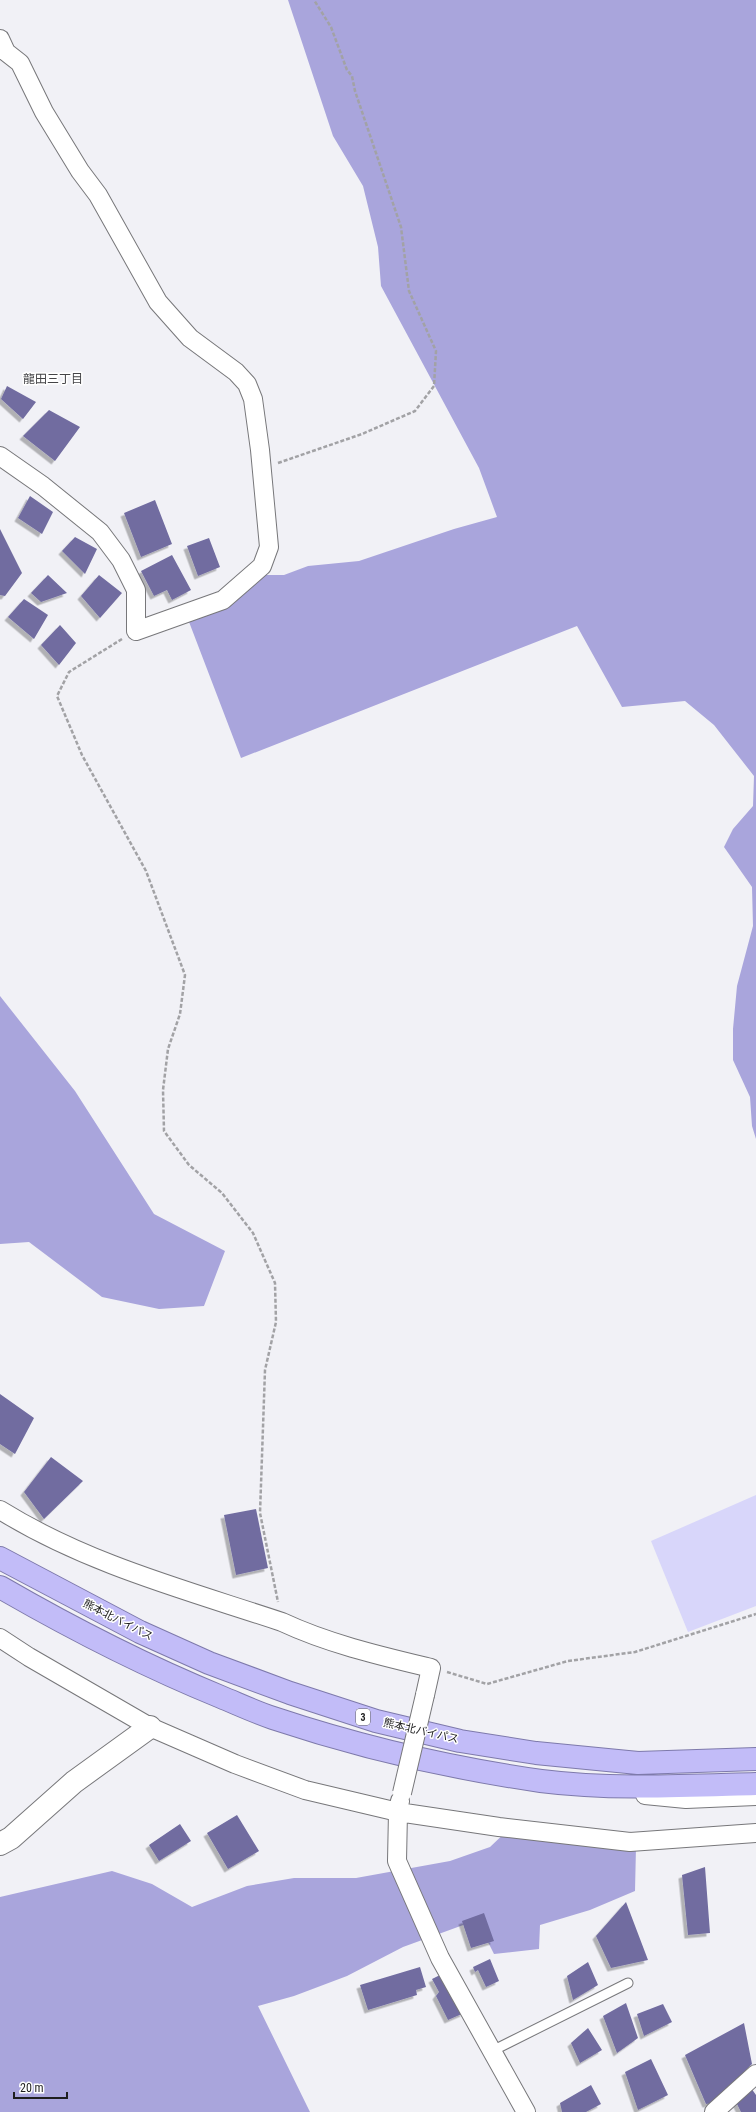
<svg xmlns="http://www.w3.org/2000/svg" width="756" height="2112" font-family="'Roboto Condensed','Noto Sans JP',sans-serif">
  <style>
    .green { fill: #d8d6fa }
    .forest { fill: #a9a5dc }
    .building { fill: #716ca0; filter: url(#shadow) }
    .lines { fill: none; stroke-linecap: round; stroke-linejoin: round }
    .service-casing { stroke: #77777a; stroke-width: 11 }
    .minor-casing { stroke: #77777a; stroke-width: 20 }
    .tertiary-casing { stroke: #77777a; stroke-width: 24 }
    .trunk-casing { stroke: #7e7aab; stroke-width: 24 }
    .path { stroke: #a2a2a5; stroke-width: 2.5; stroke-dasharray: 4 2; stroke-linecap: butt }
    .service { stroke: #fff; stroke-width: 9 }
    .minor { stroke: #fff; stroke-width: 18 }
    .tertiary { stroke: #fff; stroke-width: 22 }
    .trunk { stroke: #c2bcf8; stroke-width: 22 }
    .minor-bridge-casing { stroke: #77777a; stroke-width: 20; stroke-linecap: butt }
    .minor-bridge { stroke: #fff; stroke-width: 18 }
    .labels { text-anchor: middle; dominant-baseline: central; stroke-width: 3; stroke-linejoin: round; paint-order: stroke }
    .shield { fill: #fff; stroke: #626262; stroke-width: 1 }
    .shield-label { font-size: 10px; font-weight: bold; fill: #1e1e1f }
    .street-label { font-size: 11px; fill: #1e1e1f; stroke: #fff }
    .neighbourhood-label { font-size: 12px; fill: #444447; stroke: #fff }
  </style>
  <defs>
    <filter id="shadow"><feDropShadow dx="-3.5" dy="3.5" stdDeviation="0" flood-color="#0004"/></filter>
  </defs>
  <rect width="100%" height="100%" fill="#f1f1f6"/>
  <path class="green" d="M756,1495V1606L688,1632L651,1541Z"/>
  <path class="forest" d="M288,0H756V1139L752,1126L750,1097L733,1060V1029L737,986L753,926L752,887L724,847L733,829L753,806L754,776L714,725L685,701L622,707L577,626L241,758L186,614L251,575H284L308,566L359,561L454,529L497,517L479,468L381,286L378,247L363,186L333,136Z
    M0,996L75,1091L154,1214L225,1251L204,1306L159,1309L102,1297L29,1242L0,1244Z
    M510,1828L636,1847L635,1891L590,1910L540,1925L539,1949L494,1954L477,1920L403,1947L347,1976L294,1996L258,2006L310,2112H0V1897L112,1871L152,1884L192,1907L247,1886L294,1878H356L450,1861L490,1847Z"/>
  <path class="building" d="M7,386L36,402L23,419L1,399Z
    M49,410L80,427L55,461L23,436Z
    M30,496L53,512L42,534L18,518Z
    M155,500L172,544L141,557L124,513Z
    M0,529L22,573L5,596L0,595Z
    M75,537L97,549L85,574L62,551Z
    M209,538L220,567L198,576L187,546Z
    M172,555L191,590L172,600L167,590L154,596L141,571Z
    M48,575L67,593L41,602L31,593Z
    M99,575L122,593L100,618L81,596Z
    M24,599L48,615L34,639L8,617Z
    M60,625L76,643L59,665L41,645Z
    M0,1394L34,1418L15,1454L0,1444Z
    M51,1457L83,1481L44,1519L24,1492Z
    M256,1509L268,1568L236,1575L224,1515Z
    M237,1815L259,1851L228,1869L207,1833Z
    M180,1824L191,1841L159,1861L149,1845Z
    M705,1867L710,1933L688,1935L682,1875Z
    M626,1902L648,1960L611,1968L596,1936Z
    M484,1913L494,1941L471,1948L462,1921Z
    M490,1959L499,1981L486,1987L478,1970L475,1972L473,1967Z
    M588,1962L598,1985L573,2000L567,1976Z
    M420,1967L426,1987L416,1990L417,1995L368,2010L360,1985Z
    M444,1973L464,2013L448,2020L436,1996L439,1992L432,1979Z
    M626,2003L638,2038L617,2053L603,2016Z
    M663,2004L672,2022L644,2036L637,2014Z
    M744,2023L752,2064L713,2103L706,2104L685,2055Z
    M588,2028L602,2050L580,2063L571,2043Z
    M651,2059L668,2095L638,2110L625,2072Z
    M591,2085L601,2104L586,2112H562L560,2103Z
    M751,2088L756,2095V2112H741L736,2102Z"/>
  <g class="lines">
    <g class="service-casing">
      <path id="service" d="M492,2051L628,1983"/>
    </g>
    <g class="minor-casing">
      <path id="minor" d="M0,39L6,52L20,63L44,112L80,171L98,195L158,302L190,338L236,372L247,384L253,399L260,450L269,547L262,566L223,600L136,631V590L121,560L100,532L43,486L0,456
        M0,1510C87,1564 186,1590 282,1622C329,1644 381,1656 431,1668L425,1695
        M0,1638L29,1657L150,1727L235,1764L305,1790L398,1812L499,1827L630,1842L756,1833
        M645,1795L686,1799L756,1796
        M400,1801L398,1812L397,1861L440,1958L526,2112
        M714,2112L756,2074"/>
    </g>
    <g class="tertiary-casing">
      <path id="tertiary" d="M0,1844L11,1838L74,1782L150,1727"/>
    </g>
    <g class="trunk-casing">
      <path id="trunk" d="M0,1558L140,1632L209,1663L290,1693L376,1721L460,1741L536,1753L638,1763L756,1759
        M0,1587C71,1628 145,1666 221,1697C238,1704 255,1712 273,1718C360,1747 450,1768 541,1781C612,1790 685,1786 756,1784"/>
    </g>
    <path class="path" d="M278,463L362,434L415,411L434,386L436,351L409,291L401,227L355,91L352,76L347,70L331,27L314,0
      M122,639L69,672L57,696L82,755L146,871L185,975L180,1014L168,1049L163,1090L164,1131L189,1165L222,1193L253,1233L275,1283L276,1322L265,1370L260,1513L278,1602
      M447,1672L487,1684L568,1661L635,1652L756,1614"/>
    <use href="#service" class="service"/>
    <use href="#minor" class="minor"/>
    <use href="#tertiary" class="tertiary"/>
    <use href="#trunk" class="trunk"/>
    <g class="minor-bridge-casing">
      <path id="minor-bridge" d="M402,1793L425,1695"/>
    </g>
    <use href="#minor-bridge" class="minor-bridge"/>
  </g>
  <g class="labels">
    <rect class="shield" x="356" y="1709" width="14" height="16" rx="3"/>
    <g class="shield-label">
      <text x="363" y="1717">3</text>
    </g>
    <g class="street-label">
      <text transform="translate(118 1620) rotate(27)">熊本北バイパス</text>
      <text transform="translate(421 1731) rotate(13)">熊本北バイパス</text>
    </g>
    <g class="neighbourhood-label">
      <text x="53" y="379">龍田三丁目</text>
    </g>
  </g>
  <path d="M14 2092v6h53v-6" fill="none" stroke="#1e1e1f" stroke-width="2"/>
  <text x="20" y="2092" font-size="12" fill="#1e1e1f" stroke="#ffffff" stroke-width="3" paint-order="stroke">20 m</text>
</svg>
